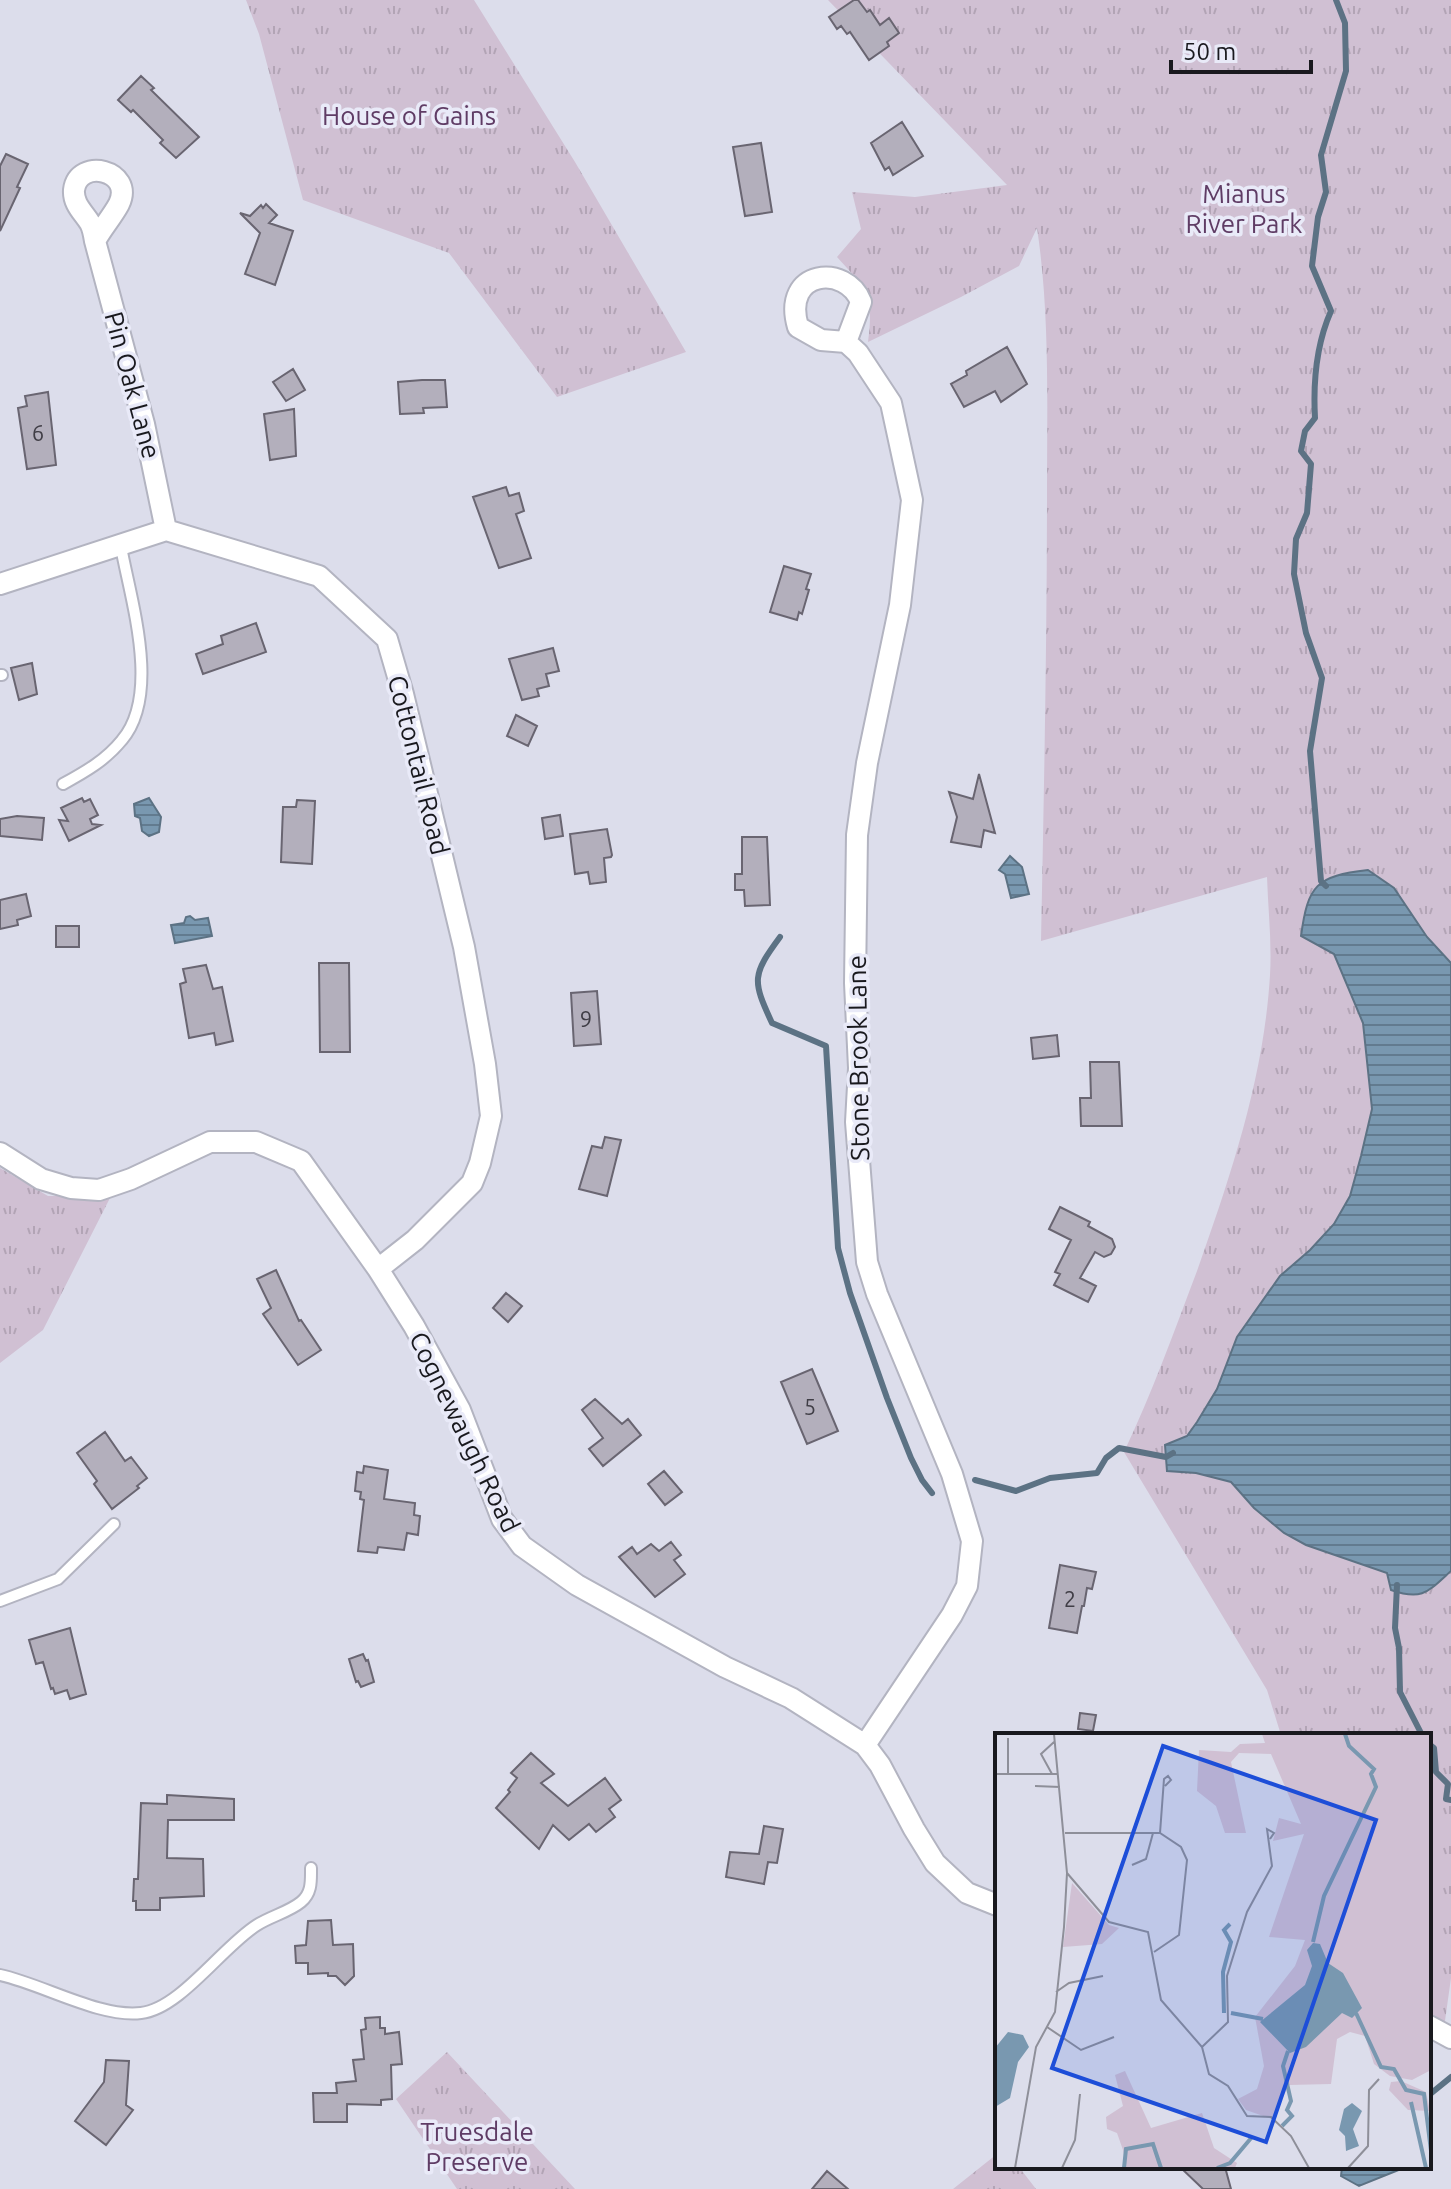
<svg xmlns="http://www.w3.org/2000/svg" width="1451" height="2189" font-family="Ubuntu,sans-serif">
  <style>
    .park { fill: url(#park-tufts) }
    .water { fill: url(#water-rules); stroke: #5c7284; stroke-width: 2 }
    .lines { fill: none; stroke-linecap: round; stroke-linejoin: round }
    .stream { stroke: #5c7284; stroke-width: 6 }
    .building { fill: #b3afbc; stroke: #696571; stroke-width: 2 }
    .service-casing { stroke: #b3b4c1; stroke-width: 14 }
    .minor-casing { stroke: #b3b4c1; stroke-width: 24 }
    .service { stroke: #fff; stroke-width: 10 }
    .minor { stroke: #fff; stroke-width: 20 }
    .labels { text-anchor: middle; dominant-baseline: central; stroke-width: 7; stroke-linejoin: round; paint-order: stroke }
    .number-label { font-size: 22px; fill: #403e46 }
    .park-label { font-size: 26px; fill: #5f3c65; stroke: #e9eaf8 }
    .street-label { font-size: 26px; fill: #19191e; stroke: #e9eaf8 }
    .inset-river { fill: none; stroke: #7998b0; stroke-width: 4 }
    .inset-road { fill: none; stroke: #8e8f99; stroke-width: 2 }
    .view { fill: #1d4ed8; fill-opacity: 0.15; stroke: #1d4ed8; stroke-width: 4 }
    .inset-edge { fill: none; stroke: #19191e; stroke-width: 4 }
  </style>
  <defs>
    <pattern id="park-tufts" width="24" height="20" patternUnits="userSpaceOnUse" patternTransform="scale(2)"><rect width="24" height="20" fill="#d0c0d3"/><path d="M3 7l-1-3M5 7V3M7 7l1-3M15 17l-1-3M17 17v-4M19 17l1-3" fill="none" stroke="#b2a4b5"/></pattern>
    <pattern id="water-rules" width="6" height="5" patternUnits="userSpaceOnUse" patternTransform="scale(2)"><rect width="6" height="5" fill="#7998b0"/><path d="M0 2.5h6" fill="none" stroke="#627b8f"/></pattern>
  </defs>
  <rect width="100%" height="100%" fill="#dcddeb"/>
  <path class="park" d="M246,0H474L575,162L686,352L557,397L449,253L303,200L259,34Z
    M828,0H1451V1978L1443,2035L1429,2031V1735H1281L1267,1690L1124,1452C1152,1393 1174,1332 1197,1271C1231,1175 1264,1077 1270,975C1272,943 1268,909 1267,877L1041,941C1044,790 1047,640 1047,490C1047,403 1050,314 1037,228L1019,266L961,297L868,342C874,296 867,290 837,257L861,229L852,192L915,197L1007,185Z
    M0,1168L48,1196H111L43,1330L0,1363Z
    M447,2052L575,2189H457L396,2099Z
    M997,2154V2167H1019L1036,2189H953Z"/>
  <path class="water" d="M149,798L161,817L159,832L149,836L142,831L140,818L135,816L134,804Z
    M1010,856L1022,867L1029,894L1011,898L1005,874L999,870Z
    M1368,870L1394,888L1427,937L1451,963V1571C1428,1592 1422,1601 1391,1590L1387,1573L1306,1545L1284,1533L1254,1508L1231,1482L1196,1473L1167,1471L1165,1445L1187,1436L1197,1422L1217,1389L1237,1337L1280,1276L1310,1250L1334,1224L1350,1196L1361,1156L1372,1109L1363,1023L1334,954L1301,936C1308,885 1316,876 1368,870Z
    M190,916L195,920L208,918L212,936L175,943L171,925L184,923L186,917Z
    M1342,2167H1406L1359,2186L1341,2176Z"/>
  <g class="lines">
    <path class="stream" d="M1326,886L1321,881L1310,751L1322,678L1306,633L1294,574L1296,539L1307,513L1311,464L1301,451L1305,431L1315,418C1313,382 1316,345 1331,311L1312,266L1318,217L1326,192L1321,155L1346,71L1345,23L1336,0
      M780,937C752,975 752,980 772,1023L826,1046L838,1248L850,1293L887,1398L911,1458L922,1480L932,1493
      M975,1480L1016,1491L1050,1478L1097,1473L1106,1458L1119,1448L1166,1457L1173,1453
      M1397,1585L1395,1628L1399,1648L1400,1692L1422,1735
      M1429,1744L1434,1748L1436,1772L1448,1784L1446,1799L1451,1800
      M1429,2095L1451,2077"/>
  </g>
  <path class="building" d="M854,0H858L867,12L870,10L880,25L889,18L899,33L887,42L889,46L869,60L850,32L847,34L841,26L837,29L829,17Z
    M141,76L154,88L151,90L199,137L176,158L160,143L163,140L133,110L131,112L118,100Z
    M902,122L923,156L893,175L889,167L885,170L871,143Z
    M761,143L772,212L745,216L733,147Z
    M6,154L28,164L17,187L20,188L0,231V166Z
    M266,204L277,215L269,223L293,231L275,285L245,274L260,233L240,213L250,216L261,205L263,208Z
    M1007,347L1027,384L1001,402L995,391L964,407L951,384L967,375L966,371Z
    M293,369L305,390L286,401L273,382Z
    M422,380H445L447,407L423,408L424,413L400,414L398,382Z
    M48,392L56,465L27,469L18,408L27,406L25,396Z
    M294,409L296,456L270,460L264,414Z
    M506,487L509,496L519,493L524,511L516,514L531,558L499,568L473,497Z
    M784,566L811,574L806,589L809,590L802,614L799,612L797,620L770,612Z
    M256,623L266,652L203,674L196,654L223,644L221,636Z
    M553,648L559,671L546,674L549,686L537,689L539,696L522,700L509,659Z
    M32,663L37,694L19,700L11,668Z
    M516,715L537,726L528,746L507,736Z
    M979,774L995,833L984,830L981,847L951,842L957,817L949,792L973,799Z
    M82,798L84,802L90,799L98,815L90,819L92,824L101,825L69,841L59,820L68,821L61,808Z
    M297,800L315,801L312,864L281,862L283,807H296Z
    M560,815L563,836L545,839L542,818Z
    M17,816L44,818L42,840L0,836V819Z
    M607,829L612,855L611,857L604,858L606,882L590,884L588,872L575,874L570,834Z
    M742,837H767L770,905L745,906L744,890H735V874H742Z
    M26,894L31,916L17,920L18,925L0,929V900Z
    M56,926H79V947H56Z
    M319,963H349L350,1052H320Z
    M206,965L213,989L222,987L233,1041L216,1045L214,1033L189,1038L180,984L186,982L183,969Z
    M597,991L601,1044L574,1046L571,993Z
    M1057,1035L1059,1056L1033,1059L1031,1038Z
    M1090,1062H1119L1122,1126H1081L1080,1098H1091Z
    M605,1137L621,1140L607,1196L579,1189L592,1146L602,1148Z
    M1060,1207L1090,1222L1088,1226L1112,1239L1115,1247L1111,1254L1104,1257L1095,1252L1080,1278L1096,1286L1088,1302L1054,1285L1060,1274L1055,1272L1071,1240L1049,1229Z
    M276,1270L299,1321L301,1320L321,1350L298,1365L263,1314L271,1308L257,1279Z
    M506,1293L522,1306L508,1322L493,1308Z
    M812,1369L838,1431L807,1444L781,1382Z
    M595,1399L622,1424L628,1419L641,1435L603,1466L589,1449L603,1438L582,1410Z
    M105,1432L125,1461L131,1457L147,1478L137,1486L139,1488L112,1509L94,1484L97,1481L77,1453Z
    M364,1466L388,1470L384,1499L415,1503L414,1515L420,1516L418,1535L407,1533L404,1550L378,1547L377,1553L358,1551L364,1500L360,1499L361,1492L355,1491L357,1472L363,1473Z
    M664,1471L682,1492L665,1505L648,1484Z
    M671,1542L681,1555L674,1560L685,1574L655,1597L619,1557L632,1547L637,1554L651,1544L659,1551Z
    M1060,1565L1096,1572L1092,1589L1087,1588L1084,1606H1082L1077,1633L1049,1628Z
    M70,1628L86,1694L70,1699L67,1690L55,1694L53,1688L51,1689L43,1662L36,1664L29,1640Z
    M363,1654L366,1661L368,1660L374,1682L361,1687L358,1681L356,1682L349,1659Z
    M1080,1713L1096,1715L1093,1731L1078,1729Z
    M531,1753L554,1774L541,1783L568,1806L605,1778L621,1800L609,1809L615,1817L596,1832L589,1824L569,1840L553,1825L539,1849L496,1808L510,1792L508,1790L517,1778L511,1773Z
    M167,1795L234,1799V1820H168L167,1858L203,1859L204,1896L160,1898V1910H136V1901H133L134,1879H138L141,1803L167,1804Z
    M764,1826L783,1829L777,1863L768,1862L764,1884L726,1877L730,1852L759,1854Z
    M331,1920L333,1945L353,1944L354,1976L345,1985L336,1976H328V1973L308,1974V1963H296L295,1946L306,1945L308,1921Z
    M380,2017V2028H385V2034L399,2032L402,2064L391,2065L392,2099L381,2100V2105L347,2104V2122H314L313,2093H337L336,2083L356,2081L353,2060L364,2059L361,2030L366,2029L365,2018Z
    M106,2060L129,2061L126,2105L133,2110L106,2145L75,2121L104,2082Z
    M1180,2167H1225L1231,2189H1203Z
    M827,2171L848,2189H812Z"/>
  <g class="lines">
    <g class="service-casing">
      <path id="service" d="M0,675H2
        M63,784C85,772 106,760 122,740C161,694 131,601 121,547
        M0,1601L58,1579L114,1524
        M0,1975C42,1984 100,2018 141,2013C180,2009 223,1946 257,1925C271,1916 289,1912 301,1902C312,1893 311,1881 311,1868"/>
    </g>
    <g class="minor-casing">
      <path id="minor" d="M95,241C102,228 112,217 119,204C135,170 78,157 74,190C73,204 83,212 90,223C93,228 94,235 95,241L144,424L166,530
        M846,342L861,302C847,264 781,269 798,327L821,340L846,342L858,353L891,403L912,500L900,605L867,763L857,835L855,983L859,1068L856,1122L867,1262L877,1294L952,1474L972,1541L967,1586L952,1615L865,1745
        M0,584L166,530L319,576L387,639L403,694L464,947L485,1064L491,1116L480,1163L472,1183L415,1240L378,1269
        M0,1153L41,1179L71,1188L99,1190L131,1179L210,1142H256L301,1161L378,1269L414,1326L460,1410L502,1519L522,1546L577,1585L725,1667L791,1698L865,1745L880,1765L914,1829L935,1863L967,1893L997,1905
        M1429,2026L1451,2038"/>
    </g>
    <use href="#service" class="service"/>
    <use href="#minor" class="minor"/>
  </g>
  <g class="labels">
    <g class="number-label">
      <text x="38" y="432">6</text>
      <text x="586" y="1018">9</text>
      <text x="810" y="1406">5</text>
      <text x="1070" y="1598">2</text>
    </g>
    <g class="park-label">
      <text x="409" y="115">House of Gains</text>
      <text x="1244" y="193">Mianus<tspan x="1244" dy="30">River Park</tspan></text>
      <text x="477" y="2131">Truesdale<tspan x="477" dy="30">Preserve</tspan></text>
    </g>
    <g class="street-label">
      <text transform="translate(133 385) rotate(75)">Pin Oak Lane</text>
      <text transform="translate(419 765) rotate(76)">Cottontail Road</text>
      <text transform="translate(858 1058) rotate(-91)">Stone Brook Lane</text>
      <text transform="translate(465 1432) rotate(64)">Cognewaugh Road</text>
    </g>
  </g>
  <g transform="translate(995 1733)">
    <rect width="436" height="436" fill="#dcddeb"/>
    <path d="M406,348L431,359L435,378L413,377L394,357L396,349Z" fill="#d0c0d3"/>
    <path d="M267,1H436V337L417,347L395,343L379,331L370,303L355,299L342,306L336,351L294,352L277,386L251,377L243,366L262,356L269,333L260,284L300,233L310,207L274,204L309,101L278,108L284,85L306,91L276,21L244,20L236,29L251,100H230L221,73L202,58L204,17L236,19L245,11L270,10ZM77,150L114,192L124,195L107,211L68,214ZM130,338L156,395L207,380L219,415L242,430L240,435H126L131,433L128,417L122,400L112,396L111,384L128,373L120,342Z" fill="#d0c0d3"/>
    <path d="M318,210L325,211L333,230L348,240L367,275L357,285L347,280L311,314L295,320L265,289L310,252L317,233L312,217ZM13,299L28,302L34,314L23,329L15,365L0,374V315ZM357,370L367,378L358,396L364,413L351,418L350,403L344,397L349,376Z" fill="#7998b0"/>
    <path class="inset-river" d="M318,209L329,163L381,54L376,41L379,36L354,13L350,1M229,280L228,239L236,209L229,197L235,191M236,280L268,286M361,280L386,334L399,336L411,357L429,361L436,418M416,369L431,435M287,393L297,383L292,377L296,368L288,333L293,318M129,435L131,416L158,411L166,435M222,435L235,430L257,404"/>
    <path class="inset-road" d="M0,41H63M13,41V5M57,41L46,21L59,9M40,53L65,54M70,100H165L186,114L192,127L184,202L159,219M165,100L169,46L173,43L176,47L170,53M137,132L151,126L158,100M72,140L114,189L153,199L166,267L207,314L214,341L233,353L252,383L276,384L296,403L314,435M61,259L74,250L108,243M52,294L86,317L119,304M207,314L233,289L232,243L252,179L277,133L272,96L279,100L275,106M20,435L41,314L60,279L69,194L72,140L59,1M67,435L80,407L85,361M353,435L373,413L374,357L384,346"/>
    <path class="view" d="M168,13L381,87L271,409L57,335Z"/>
    <rect width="436" height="436" class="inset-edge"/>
  </g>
  <path d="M1171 60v12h140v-12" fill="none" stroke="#19191e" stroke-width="4"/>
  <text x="1183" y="60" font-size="24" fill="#19191e" stroke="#e9eaf8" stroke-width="6" paint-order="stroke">50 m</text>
</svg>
